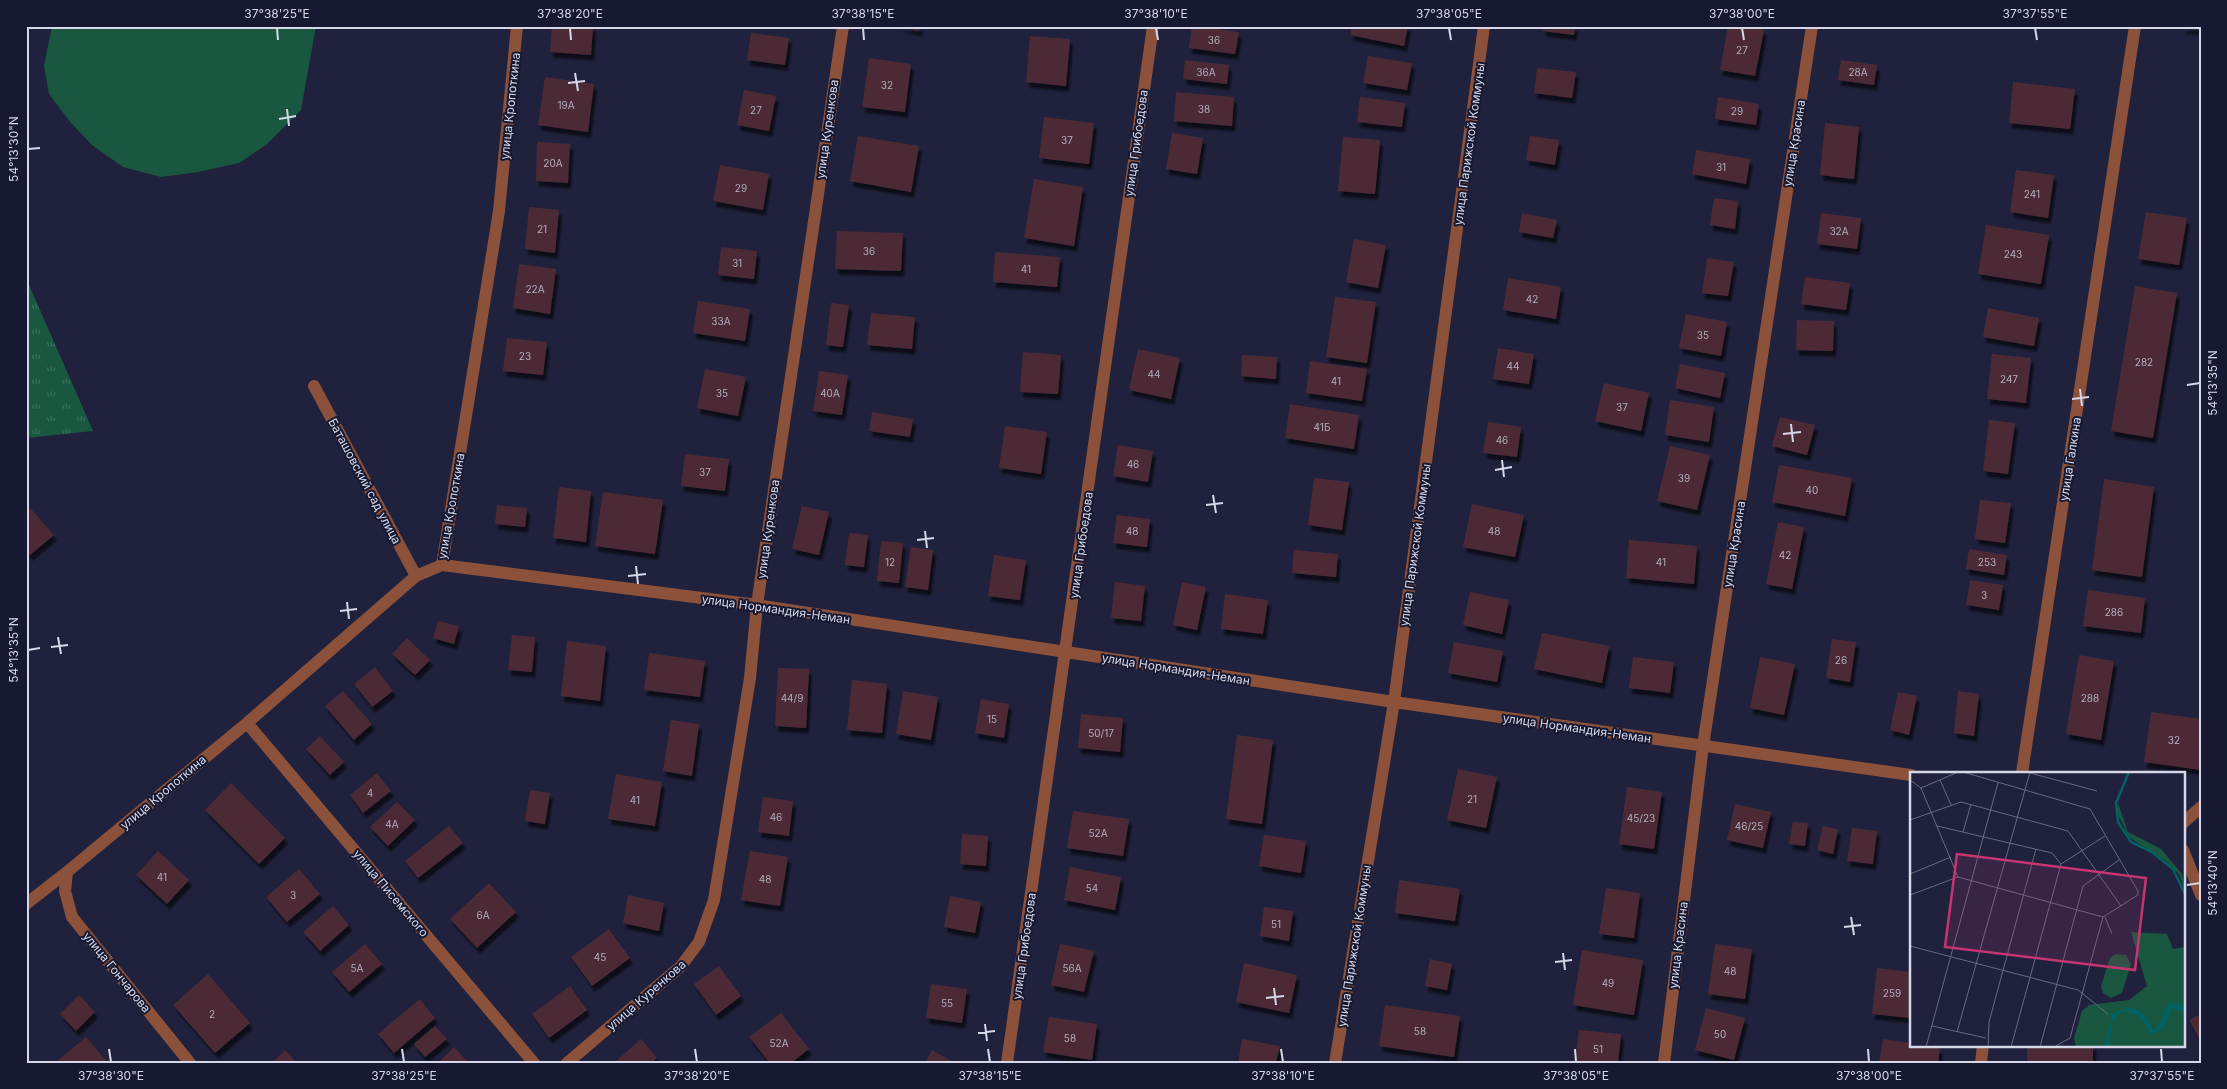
<svg xmlns="http://www.w3.org/2000/svg" width="2227" height="1089" font-family="Inter,sans-serif">
  <style>
    .park { fill: url(#park-tufts) }
    .garden { fill: #1a5740 }
    .building { fill: #4b2b36; filter: url(#shadow) }
    .lines { fill: none; stroke-linecap: round; stroke-linejoin: round }
    .pedestrian { stroke: #8b513a; stroke-width: 12 }
    .minor { stroke: #8b513a; stroke-width: 12 }
    .ticks { fill: none; stroke: #d6d8ea; stroke-width: 2 }
    .labels { text-anchor: middle; dominant-baseline: central; stroke-width: 4; stroke-linejoin: round; paint-order: stroke }
    .number-label { font-size: 10px; fill: #b3adbd }
    .street-label { font-size: 12px; fill: #d6d8ea; stroke: #171831 }
    .inset-river { fill: none; stroke: #006264; stroke-width: 2.5 }
    .inset-road { fill: none; stroke: #696a82; stroke-width: 1 }
    .view { fill: #c53570; fill-opacity: 0.15; stroke: #c53570; stroke-width: 2.5 }
    .inset-edge { fill: none; stroke: #d6d8ea; stroke-width: 2.5 }
    .neatline { fill: none; stroke: #d6d8ea; stroke-width: 2 }
    .ticks-label { font-size: 12px; text-anchor: middle; fill: #d6d8ea }
  </style>
  <defs>
    <pattern id="park-tufts" width="24" height="20" patternUnits="userSpaceOnUse" patternTransform="scale(1.25)"><rect width="24" height="20" fill="#1a5740"/><path d="M3 7l-1-3M5 7V3M7 7l1-3M15 17l-1-3M17 17v-4M19 17l1-3" fill="none" stroke="#3b6e5c"/></pattern>
    <filter id="shadow"><feDropShadow dx="3" dy="5.5" stdDeviation="1" flood-color="#0009"/></filter>
  </defs>
  <rect width="100%" height="100%" fill="#20213c"/>
  <path class="park" d="M26,278L93,431L26,438Z"/>
  <path class="garden" d="M52,26H316L301,110L266,145L239,163L198,172L161,177L123,167L92,145L71,123L49,94L44,66Z"/>
  <path class="building" d="M552,26H593L591,55L550,52Z
    M899,26H920L919,31Z
    M1192,26L1239,32L1235,54L1189,48Z
    M1352,26H1408L1404,46L1350,35Z
    M1543,26H1575L1574,35L1543,31Z
    M1728,26H1747L1764,30L1755,76L1720,70Z
    M2183,26H2201V30L2183,28Z
    M751,33L789,38L785,65L747,60Z
    M1030,36L1070,39L1066,86L1026,82Z
    M1368,56L1412,63L1407,90L1363,83Z
    M869,58L911,64L905,112L862,107Z
    M1185,60L1229,65L1227,84L1183,79Z
    M1841,60L1877,65L1874,85L1838,80Z
    M1537,68L1576,72L1572,98L1534,93Z
    M545,77L594,84L588,132L538,125Z
    M2013,82L2075,89L2070,129L2009,123Z
    M744,90L776,96L769,131L737,125Z
    M1176,92L1234,97L1232,126L1174,121Z
    M1360,97L1405,103L1402,127L1357,122Z
    M1718,97L1759,104L1756,125L1715,119Z
    M1044,117L1094,123L1089,164L1039,158Z
    M1825,123L1859,127L1854,179L1820,175Z
    M1172,133L1203,138L1197,174L1166,169Z
    M858,136L919,146L911,192L850,181Z
    M1530,136L1559,140L1555,165L1526,160Z
    M1343,137L1380,140L1375,194L1338,191Z
    M537,142L570,144L568,183L536,181Z
    M1696,150L1750,159L1746,184L1692,174Z
    M720,165L769,174L763,210L713,201Z
    M2016,170L2054,175L2048,218L2010,212Z
    M1034,179L1083,187L1074,246L1024,238Z
    M1714,198L1738,201L1735,229L1710,225Z
    M529,207L559,210L555,253L525,249Z
    M2146,212L2187,218L2179,265L2138,259Z
    M1522,213L1557,220L1553,238L1519,232Z
    M1821,213L1861,218L1857,249L1817,244Z
    M1986,225L2049,235L2041,284L1978,274Z
    M837,231L903,233L901,271L835,269Z
    M1354,239L1386,245L1378,288L1346,282Z
    M721,247L757,251L754,279L718,275Z
    M995,252L1060,257L1057,287L993,282Z
    M1707,258L1734,262L1728,296L1702,293Z
    M519,264L556,269L550,314L513,308Z
    M1805,277L1850,283L1846,310L1801,304Z
    M1508,278L1561,287L1556,319L1503,310Z
    M2135,286L2177,293L2153,438L2111,431Z
    M1335,297L1376,302L1367,363L1326,357Z
    M698,301L750,309L745,341L693,333Z
    M831,303L849,305L843,347L826,345Z
    M1988,308L2039,318L2034,346L1983,337Z
    M871,313L915,317L912,349L867,345Z
    M1686,314L1727,322L1721,356L1679,348Z
    M1797,320L1834,321L1833,351L1796,350Z
    M507,338L547,342L543,375L503,371Z
    M1498,348L1534,354L1529,384L1493,379Z
    M1138,349L1180,358L1171,399L1129,390Z
    M1023,352L1061,355L1058,394L1020,392Z
    M1992,354L2031,358L2026,403L1987,399Z
    M1242,355L1277,357L1276,379L1241,376Z
    M1310,361L1367,369L1362,401L1306,393Z
    M1680,364L1725,373L1720,398L1675,388Z
    M705,369L746,377L738,416L697,408Z
    M819,371L848,375L842,415L813,411Z
    M1604,383L1649,393L1641,431L1595,421Z
    M1670,400L1714,407L1709,442L1665,435Z
    M1290,404L1359,415L1354,449L1285,438Z
    M872,412L913,419L910,437L869,431Z
    M1780,417L1815,425L1807,455L1772,446Z
    M1989,420L2015,423L2008,474L1983,471Z
    M1488,422L1521,427L1517,457L1483,453Z
    M1005,426L1047,432L1041,474L999,468Z
    M1118,445L1153,451L1148,482L1113,476Z
    M1670,446L1710,455L1697,510L1657,501Z
    M685,454L729,459L725,491L681,486Z
    M1779,465L1852,478L1845,516L1772,502Z
    M1314,478L1349,482L1342,530L1308,525Z
    M2104,479L2154,487L2142,577L2092,570Z
    M559,487L591,491L586,542L553,538Z
    M603,492L663,500L655,554L595,546Z
    M1980,500L2011,503L2005,543L1975,539Z
    M1472,504L1524,515L1515,557L1463,547Z
    M497,505L527,508L525,527L495,524Z
    M802,506L829,512L819,555L792,549Z
    M31,509L54,535L30,555L26,550V513Z
    M1117,515L1150,519L1147,547L1113,543Z
    M1778,522L1804,527L1792,589L1766,584Z
    M849,533L868,535L864,567L845,565Z
    M1629,540L1697,546L1694,584L1626,578Z
    M881,541L903,543L899,583L877,581Z
    M911,547L933,550L928,590L905,587Z
    M1969,549L2007,555L2004,575L1966,569Z
    M1294,550L1338,554L1336,577L1292,573Z
    M994,555L1026,560L1020,600L988,596Z
    M1970,580L2003,585L1999,610L1966,605Z
    M1115,582L1145,586L1141,621L1111,618Z
    M1182,582L1206,587L1197,630L1173,625Z
    M2088,590L2145,598L2141,633L2083,626Z
    M1470,592L1509,600L1502,634L1463,625Z
    M1225,594L1268,600L1263,634L1221,629Z
    M438,621L459,626L454,644L433,638Z
    M1542,633L1609,646L1602,683L1534,669Z
    M512,635L535,637L532,672L508,670Z
    M407,638L430,660L415,675L392,654Z
    M1832,639L1856,642L1850,682L1826,678Z
    M567,641L606,646L600,701L561,696Z
    M1454,642L1503,651L1497,682L1448,673Z
    M649,653L705,661L700,697L644,690Z
    M2079,655L2114,661L2101,740L2066,734Z
    M1633,657L1674,662L1670,693L1629,688Z
    M1760,657L1795,664L1784,715L1750,708Z
    M375,667L393,691L372,707L354,684Z
    M778,668L809,669L806,728L775,726Z
    M852,680L887,684L882,733L847,730Z
    M343,691L372,724L354,740L325,706Z
    M903,691L938,697L931,740L896,734Z
    M1958,691L1979,694L1974,736L1954,733Z
    M1898,692L1917,696L1909,735L1890,730Z
    M981,699L1009,704L1004,738L975,733Z
    M2151,712L2201,719V770L2144,762Z
    M1081,714L1123,718L1120,752L1078,748Z
    M671,720L699,724L692,776L663,771Z
    M1237,735L1273,740L1262,824L1226,819Z
    M320,736L344,762L330,775L306,749Z
    M1458,769L1497,777L1486,828L1447,820Z
    M377,773L391,791L363,813L350,795Z
    M616,774L662,782L655,826L608,819Z
    M231,783L285,838L259,864L205,810Z
    M1627,787L1662,792L1654,849L1619,844Z
    M530,790L550,793L545,824L525,821Z
    M763,797L793,801L789,836L758,832Z
    M397,802L415,820L388,846L370,827Z
    M1735,804L1771,812L1763,848L1727,840Z
    M1073,811L1129,819L1123,856L1067,848Z
    M1793,822L1808,823L1805,846L1789,844Z
    M449,826L463,843L418,878L405,861Z
    M1823,826L1838,829L1833,854L1817,850Z
    M1852,828L1877,831L1873,864L1847,861Z
    M962,834L988,836L986,866L960,864Z
    M1264,835L1306,841L1301,873L1259,866Z
    M158,851L189,880L167,904L136,875Z
    M750,851L788,857L780,906L741,900Z
    M1070,867L1121,877L1115,910L1064,900Z
    M299,869L320,894L287,922L266,897Z
    M1399,880L1460,889L1455,921L1395,913Z
    M489,883L516,912L477,948L450,919Z
    M1606,888L1640,893L1634,938L1599,934Z
    M628,895L664,903L659,931L623,923Z
    M950,896L981,902L975,933L944,927Z
    M333,906L349,925L320,951L303,932Z
    M1264,907L1293,911L1289,941L1260,936Z
    M609,929L630,958L592,986L571,957Z
    M365,944L382,964L349,992L332,972Z
    M1060,944L1094,951L1084,992L1051,985Z
    M1715,944L1752,949L1745,999L1708,994Z
    M1582,950L1643,960L1634,1015L1573,1005Z
    M1430,959L1452,964L1447,990L1425,986Z
    M1244,963L1297,975L1289,1013L1236,1002Z
    M719,966L741,996L716,1015L694,984Z
    M1877,968L1911,972V1018L1872,1014Z
    M208,974L250,1023L215,1053L173,1005Z
    M931,984L967,989L962,1023L926,1018Z
    M570,986L587,1010L549,1038L532,1014Z
    M79,995L95,1012L76,1031L60,1014Z
    M420,999L435,1018L394,1053L378,1034Z
    M1385,1005L1460,1016L1454,1057L1379,1046Z
    M1706,1008L1745,1018L1734,1060L1695,1050Z
    M781,1013L809,1049L791,1063H770L749,1037Z
    M2201,1014V1042L2189,1020Z
    M1049,1017L1097,1024L1092,1060L1043,1052Z
    M435,1026L447,1039L425,1057L414,1044Z
    M1579,1030L1621,1034L1618,1063H1575Z
    M86,1037L108,1063H55Z
    M641,1039L657,1058L651,1063H614Z
    M1242,1039L1280,1046L1276,1063H1238Z
    M1883,1039L1911,1043V1045L1940,1048L1938,1063H1879Z
    M2027,1045H2093V1063H2027Z
    M454,1047L469,1063H438Z
    M285,1050L297,1063H272Z
    M932,1050L955,1063H925Z"/>
  <g class="lines">
    <path class="pedestrian" d="M26,904L67,872"/>
    <path class="minor" d="M314,386L416,576
      M442,565L499,211L517,26
      M247,723L534,1063
      M2022,773L2135,26
      M2183,823L2201,807
      M2183,850L2201,895
      M190,1063L72,917L65,891L67,872L247,723L416,576L442,565L757,605L1394,702L1911,775
      M567,1063L681,966L699,942L714,900L750,678L757,605L843,26
      M1007,1063L1153,26
      M1335,1063L1394,702L1484,26
      M1664,1063L1703,746L1812,26
      M1981,1063L1983,1045"/>
  </g>
  <path class="ticks" d="M277,28L278,40M570,28L571,40M863,28L864,40M1156,28L1158,40M1449,28L1451,40M1742,28L1744,40M2035,28L2037,40M575,73L578,91M568,83L585,81M287,109L289,126M279,119L296,116M28,149L40,148M2187,385L2200,383M2080,389L2082,406M2072,399L2089,397M1791,424L1793,442M1783,434L1801,432M1502,460L1504,477M1495,470L1512,467M1213,495L1216,513M1206,505L1223,503M925,531L927,548M917,540L934,538M636,566L638,584M628,576L646,574M347,602L349,619M340,611L357,609M58,637L61,654M51,647L68,645M28,650L40,648M2187,885L2200,883M1851,917L1854,935M1844,927L1861,925M1563,953L1565,970M1555,962L1572,960M1274,988L1276,1005M1266,998L1284,996M985,1024L987,1041M978,1033L995,1031M109,1049L111,1062M402,1049L404,1062M695,1049L697,1062M988,1049L990,1062M1281,1049L1283,1062M1575,1049L1576,1062M1868,1049L1869,1062M2161,1049L2162,1062"/>
  <g class="labels">
    <g class="number-label">
      <text x="1214" y="40">36</text>
      <text x="1742" y="50">27</text>
      <text x="1206" y="72">36А</text>
      <text x="1858" y="72">28А</text>
      <text x="887" y="85">32</text>
      <text x="566" y="105">19А</text>
      <text x="1204" y="109">38</text>
      <text x="756" y="110">27</text>
      <text x="1737" y="111">29</text>
      <text x="1067" y="140">37</text>
      <text x="553" y="163">20А</text>
      <text x="1721" y="167">31</text>
      <text x="741" y="188">29</text>
      <text x="2032" y="194">241</text>
      <text x="542" y="229">21</text>
      <text x="1839" y="231">32А</text>
      <text x="869" y="251">36</text>
      <text x="2013" y="254">243</text>
      <text x="737" y="263">31</text>
      <text x="1026" y="269">41</text>
      <text x="535" y="289">22А</text>
      <text x="1532" y="299">42</text>
      <text x="721" y="321">33А</text>
      <text x="1703" y="335">35</text>
      <text x="525" y="356">23</text>
      <text x="2144" y="362">282</text>
      <text x="1513" y="366">44</text>
      <text x="1154" y="374">44</text>
      <text x="2009" y="379">247</text>
      <text x="1336" y="381">41</text>
      <text x="722" y="393">35</text>
      <text x="830" y="393">40А</text>
      <text x="1622" y="407">37</text>
      <text x="1322" y="427">41Б</text>
      <text x="1502" y="440">46</text>
      <text x="1133" y="464">46</text>
      <text x="705" y="472">37</text>
      <text x="1684" y="478">39</text>
      <text x="1812" y="490">40</text>
      <text x="1132" y="531">48</text>
      <text x="1494" y="531">48</text>
      <text x="1785" y="555">42</text>
      <text x="890" y="562">12</text>
      <text x="1661" y="562">41</text>
      <text x="1987" y="562">253</text>
      <text x="1984" y="595">3</text>
      <text x="2114" y="612">286</text>
      <text x="1841" y="660">26</text>
      <text x="792" y="698">44/9</text>
      <text x="2090" y="698">288</text>
      <text x="992" y="719">15</text>
      <text x="1101" y="733">50/17</text>
      <text x="2174" y="740">32</text>
      <text x="370" y="793">4</text>
      <text x="1472" y="799">21</text>
      <text x="635" y="800">41</text>
      <text x="776" y="817">46</text>
      <text x="1641" y="818">45/23</text>
      <text x="392" y="824">4А</text>
      <text x="1749" y="826">46/25</text>
      <text x="1098" y="833">52А</text>
      <text x="162" y="877">41</text>
      <text x="765" y="879">48</text>
      <text x="1092" y="888">54</text>
      <text x="293" y="895">3</text>
      <text x="483" y="915">6А</text>
      <text x="1276" y="924">51</text>
      <text x="600" y="957">45</text>
      <text x="357" y="968">5А</text>
      <text x="1072" y="968">56А</text>
      <text x="1730" y="971">48</text>
      <text x="1608" y="983">49</text>
      <text x="1892" y="993">259</text>
      <text x="947" y="1003">55</text>
      <text x="212" y="1014">2</text>
      <text x="1420" y="1031">58</text>
      <text x="1720" y="1034">50</text>
      <text x="1070" y="1038">58</text>
      <text x="779" y="1043">52А</text>
      <text x="1598" y="1049">51</text>
    </g>
    <g class="street-label">
      <text transform="translate(510 106) rotate(-84)">улица Кропоткина</text>
      <text transform="translate(827 129) rotate(-82)">улица Куренкова</text>
      <text transform="translate(1136 143) rotate(-82)">улица Грибоедова</text>
      <text transform="translate(1794 143) rotate(-81)">улица Красина</text>
      <text transform="translate(1469 144) rotate(-82)">улица Парижской Коммуны</text>
      <text transform="translate(2070 459) rotate(-81)">улица Галкина</text>
      <text transform="translate(365 481) rotate(62)">Баташовский сад улица</text>
      <text transform="translate(451 506) rotate(-80)">улица Кропоткина</text>
      <text transform="translate(768 529) rotate(-82)">улица Куренкова</text>
      <text transform="translate(1734 544) rotate(-81)">улица Красина</text>
      <text transform="translate(1081 545) rotate(-82)">улица Грибоедова</text>
      <text transform="translate(1415 545) rotate(-82)">улица Парижской Коммуны</text>
      <text transform="translate(776 609) rotate(8)">улица Нормандия-Неман</text>
      <text transform="translate(1176 669) rotate(9)">улица Нормандия-Неман</text>
      <text transform="translate(1577 728) rotate(8)">улица Нормандия-Неман</text>
      <text transform="translate(163 792) rotate(-40)">улица Кропоткина</text>
      <text transform="translate(391 893) rotate(50)">улица Писемского</text>
      <text transform="translate(1678 945) rotate(-83)">улица Красина</text>
      <text transform="translate(1024 946) rotate(-82)">улица Грибоедова</text>
      <text transform="translate(1354 946) rotate(-81)">улица Парижской Коммуны</text>
      <text transform="translate(117 972) rotate(51)">улица Гончарова</text>
      <text transform="translate(646 995) rotate(-41)">улица Куренкова</text>
    </g>
  </g>
  <g transform="translate(1910 772)">
    <rect width="275" height="275" fill="#20213c"/>
    <path d="M208,31L218,60L251,77L272,102L275,119L269,102L257,90L219,65L207,40Z" fill="#1a5740"/>
    <path d="M221,160L257,162L263,177L275,175V275H166L164,266L172,239L179,233L219,228L237,214Z" fill="#1a5740"/>
    <path d="M206,182L216,183L221,192L212,221L201,226L193,221L191,214L200,186Z" fill="#1a5740"/>
    <path d="M258,231L275,233V241L262,236L254,255L242,263L228,243L214,239L208,242L202,251L199,275H194L203,241L222,235L234,243L244,259L251,250Z" fill="#006264"/>
    <path class="inset-river" d="M219,0L206,31L208,50L221,70L242,80L263,97L275,122"/>
    <path class="inset-road" d="M53,0L180,37L228,119V123L193,145L160,266L144,275M120,1L187,19M0,8L11,16L48,105M30,8L41,33M11,16L48,0M0,48L51,30L158,59L211,134M27,54L142,81L151,92M53,60L61,32M0,102L41,85M0,123L48,105L193,145M195,145L202,162M0,174L168,218L198,242M22,254L76,266M47,260L120,0M16,275L88,11M78,275L79,250L126,77M101,275L151,92L195,64M130,275L173,114L209,88"/>
    <path class="view" d="M47,82L236,106L225,198L35,175Z"/>
    <rect width="275" height="275" class="inset-edge"/>
  </g>
  <rect width="2227" height="1089" fill="none" stroke="#171831" stroke-width="55"/>
  <rect x="28" y="28" width="2172" height="1034" class="neatline"/>
  <g class="ticks-label">
    <text x="277" y="18">37°38'25"E</text>
    <text x="570" y="18">37°38'20"E</text>
    <text x="863" y="18">37°38'15"E</text>
    <text x="1156" y="18">37°38'10"E</text>
    <text x="1449" y="18">37°38'05"E</text>
    <text x="1742" y="18">37°38'00"E</text>
    <text x="2035" y="18">37°37'55"E</text>
    <text transform="translate(14 149) rotate(-90)" y="4">54°13'30"N</text>
    <text transform="translate(2213 383) rotate(-90)" y="4">54°13'35"N</text>
    <text transform="translate(14 650) rotate(-90)" y="4">54°13'35"N</text>
    <text transform="translate(2213 883) rotate(-90)" y="4">54°13'40"N</text>
    <text x="111" y="1080">37°38'30"E</text>
    <text x="404" y="1080">37°38'25"E</text>
    <text x="697" y="1080">37°38'20"E</text>
    <text x="990" y="1080">37°38'15"E</text>
    <text x="1283" y="1080">37°38'10"E</text>
    <text x="1576" y="1080">37°38'05"E</text>
    <text x="1869" y="1080">37°38'00"E</text>
    <text x="2162" y="1080">37°37'55"E</text>
  </g>
</svg>
